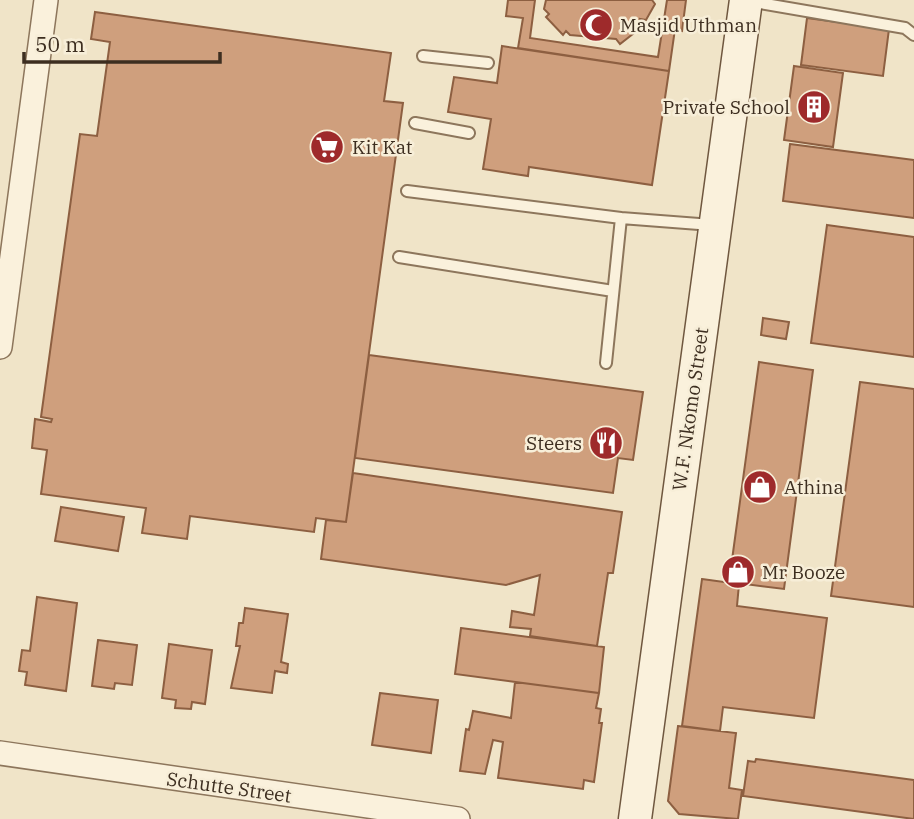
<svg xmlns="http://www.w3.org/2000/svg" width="914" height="819" font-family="'IBM Plex Serif',serif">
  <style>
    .building { fill: #cf9f7d; stroke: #8d5f41; stroke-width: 2 }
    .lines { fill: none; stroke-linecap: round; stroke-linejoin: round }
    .lane-casing { stroke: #8d765c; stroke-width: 14 }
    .street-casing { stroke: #8d765c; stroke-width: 26 }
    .secondary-casing { stroke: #6f573f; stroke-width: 35 }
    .lane { stroke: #faf1dc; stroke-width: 10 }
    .street { stroke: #faf1dc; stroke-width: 23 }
    .secondary { stroke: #faf1dc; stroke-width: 32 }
    .labels { text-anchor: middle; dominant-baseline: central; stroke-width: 5; stroke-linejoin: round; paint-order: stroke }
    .poi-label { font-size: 19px; fill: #3d2e20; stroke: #f7eed8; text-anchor: start }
    .street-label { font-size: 19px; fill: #3d2e20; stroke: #f7eed8 }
  </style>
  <rect width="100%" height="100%" fill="#f0e4c8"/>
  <path class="building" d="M508,0H535L530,38L658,57L667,0H686L682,31L675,29L669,71L518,48L523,18L506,16Z
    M546,0H652L655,4L646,20L640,19L638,30L620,44L616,39L570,35L566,31L563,35L546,17L549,14L544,9Z
    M95,12L391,53L384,101L403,103L346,522L316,518L314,532L190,516L187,539L142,533L146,508L41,494L47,450L32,448L35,419L51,422L52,419L41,417L80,134L97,136L110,42L91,39Z
    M807,18L889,29L883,76L801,65Z
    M502,46L669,71L652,185L529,167L528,176L483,169L491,119L448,112L454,77L497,83Z
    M794,66L843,73L833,147L784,140Z
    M790,144L914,160V218L783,201Z
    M827,225L914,237V357L811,343Z
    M763,318L789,322L786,339L761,335Z
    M369,355L643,392L633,460L618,458L613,493L355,458Z
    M759,362L813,370L784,589L729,582Z
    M860,382L914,389V607L831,596Z
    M353,473L622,512L613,573H608L597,646L530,636L531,629L510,627L512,611L534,615L540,575L506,585L321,559L326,520L346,522Z
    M61,507L124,517L118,551L55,541Z
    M702,579L739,584L737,606L827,618L814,718L723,707L720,731L682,726Z
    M37,597L77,603L66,691L25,685L27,672L19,671L22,650L30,651Z
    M245,608L288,614L281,662L288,664L287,673L275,671L272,693L231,688L240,646H236L239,623H243Z
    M461,628L604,647L599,693L455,674Z
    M98,640L137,645L132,685L115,683L114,689L92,686Z
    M169,644L212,650L205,704L192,702L191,709L175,708L176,700L162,698Z
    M515,682L599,693L596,708L601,709L599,723H602L594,782L584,780L583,789L498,778L503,742L493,740L485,774L460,771L466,729L469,730L473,711L511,718Z
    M380,693L438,700L431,753L372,745Z
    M678,726L736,733L729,788L742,790L738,819L679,814L668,801Z
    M756,759L914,780V819L743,796L748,761L755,762Z"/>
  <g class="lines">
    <g class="lane-casing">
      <path id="lane" d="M748,1L905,28L914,35
        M423,56L488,63
        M415,123L469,133
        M407,191L621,218L606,363
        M621,218L712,225
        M399,257L613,291"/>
    </g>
    <g class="street-casing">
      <path id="street" d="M0,347L46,0
        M0,753L458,819"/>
    </g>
    <g class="secondary-casing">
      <path id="secondary" d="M635,819L746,0"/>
    </g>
    <use href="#lane" class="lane"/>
    <use href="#street" class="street"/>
    <use href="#secondary" class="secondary"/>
  </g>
  <defs>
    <g id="mosque-disc" transform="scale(1.75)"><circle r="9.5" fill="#9e2a2b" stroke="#f7eed8"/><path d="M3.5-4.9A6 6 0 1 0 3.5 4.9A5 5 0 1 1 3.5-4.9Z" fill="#fff"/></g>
    <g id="building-disc" transform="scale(1.75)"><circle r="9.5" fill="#9e2a2b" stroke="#f7eed8"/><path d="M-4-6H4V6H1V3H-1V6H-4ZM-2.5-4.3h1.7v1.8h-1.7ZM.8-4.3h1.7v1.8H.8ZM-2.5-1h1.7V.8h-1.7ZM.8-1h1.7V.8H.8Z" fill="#fff"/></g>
    <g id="supermarket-disc" transform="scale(1.75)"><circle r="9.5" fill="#9e2a2b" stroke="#f7eed8"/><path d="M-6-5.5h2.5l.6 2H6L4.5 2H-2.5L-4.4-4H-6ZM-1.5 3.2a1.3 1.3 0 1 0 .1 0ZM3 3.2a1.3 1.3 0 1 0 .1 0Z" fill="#fff"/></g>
    <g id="restaurant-disc" transform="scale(1.75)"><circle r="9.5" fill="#9e2a2b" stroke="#f7eed8"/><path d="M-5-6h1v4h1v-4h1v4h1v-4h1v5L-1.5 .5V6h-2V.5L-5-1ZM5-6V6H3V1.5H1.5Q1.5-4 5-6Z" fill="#fff"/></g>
    <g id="shop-disc" transform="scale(1.75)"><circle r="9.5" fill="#9e2a2b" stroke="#f7eed8"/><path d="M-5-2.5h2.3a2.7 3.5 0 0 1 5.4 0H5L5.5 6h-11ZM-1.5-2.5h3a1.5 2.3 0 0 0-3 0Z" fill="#fff"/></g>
  </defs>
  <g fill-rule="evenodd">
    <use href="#mosque-disc" x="596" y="25"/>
    <use href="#building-disc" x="814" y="107"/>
    <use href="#supermarket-disc" x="327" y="147"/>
    <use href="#restaurant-disc" x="606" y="443"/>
    <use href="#shop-disc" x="760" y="487"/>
    <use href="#shop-disc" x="738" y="572"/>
  </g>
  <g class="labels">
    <g class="poi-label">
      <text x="620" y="25">Masjid Uthman</text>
      <text x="790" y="107" text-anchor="end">Private School</text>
      <text x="352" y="147">Kit Kat</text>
      <text x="582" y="443" text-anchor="end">Steers</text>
      <text x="784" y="487">Athina</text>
      <text x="762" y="572">Mr Booze</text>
    </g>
    <g class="street-label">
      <text transform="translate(690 409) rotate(-82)">W.F. Nkomo Street</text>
      <text transform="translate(229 787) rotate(8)">Schutte Street</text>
    </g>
  </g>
  <path d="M24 52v10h196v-10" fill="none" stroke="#3d2e20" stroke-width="3.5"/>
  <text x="35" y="52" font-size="21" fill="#3d2e20" stroke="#f7eed8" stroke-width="5" paint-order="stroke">50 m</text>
</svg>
